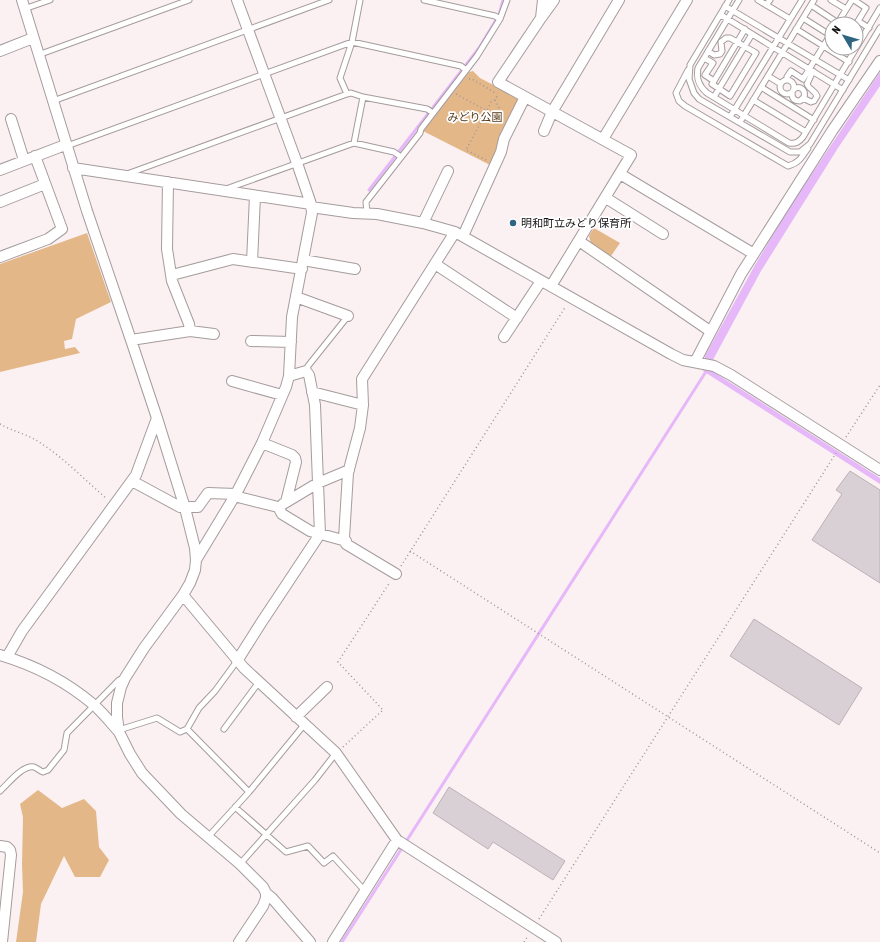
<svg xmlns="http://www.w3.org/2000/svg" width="880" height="942" font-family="'Asap Condensed','Noto Sans JP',sans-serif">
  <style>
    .green { fill: #e4b789 }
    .water { fill: #e6b8fa }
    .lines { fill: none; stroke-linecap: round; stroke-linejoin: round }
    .stream { stroke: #e6b8fa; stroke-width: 3 }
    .building { fill: #d8d0d5; stroke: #bab2b7 }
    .lane-casing { stroke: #a59c9d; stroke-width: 7 }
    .street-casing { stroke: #a59c9d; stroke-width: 12 }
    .path { stroke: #9c9596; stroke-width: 1.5; stroke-dasharray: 1 3; stroke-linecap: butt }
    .lane { stroke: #fff; stroke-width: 5 }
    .street { stroke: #fff; stroke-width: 10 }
    .poi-dot { fill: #2e6580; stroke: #fff; stroke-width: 1.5 }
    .labels { text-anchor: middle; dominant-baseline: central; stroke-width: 3.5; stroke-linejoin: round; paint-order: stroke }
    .park-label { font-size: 11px; fill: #543716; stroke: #fff }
    .poi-label { font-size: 11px; fill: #161213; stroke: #fff; text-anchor: start }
  </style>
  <rect width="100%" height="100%" fill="#fbf1f2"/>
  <path class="green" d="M473,71L480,78L520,99L490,165L423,131L469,72Z
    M594,228L620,243L611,256L591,244L589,236Z
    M87,233L111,302L76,319L72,339L64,341L65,349L75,347L80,353L0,372V264Z
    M38,790L62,808L84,799L96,811L99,847L109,860L100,877H75L64,856L41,904L36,942H16L23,892L22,864L23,817L20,804Z"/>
  <path class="water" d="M880,72V86L838,148L761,271L714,358L709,369L880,478V484L703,371L705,356L707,352L755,265L791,205Z"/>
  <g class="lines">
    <path class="stream" d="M369,190L479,48L499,15L503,0
      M342,942L707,370"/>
  </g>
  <path class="building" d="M850,471L880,490V583L812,540L842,494L836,490Z
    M754,619L862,688L839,725L730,656Z
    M449,787L565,861L553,880L493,842L488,849L433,813Z"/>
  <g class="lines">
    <g class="lane-casing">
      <path id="lane" d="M424,0L495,16L500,19
        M729,0L690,65L689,79L694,93L699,99L790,152H800L810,144L880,28
        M739,0L698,68C696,79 699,86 707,93L789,143C796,144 799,142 803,137L880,8
        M758,0L790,19
        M831,0L846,9
        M854,0L866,8L858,21L869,28
        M766,5L770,0
        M811,5L838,23
        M725,6L849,80
        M24,9L50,0
        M721,15L843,90
        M803,18L830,35
        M837,24L852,0
        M796,29L849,62
        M708,51L714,55L720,54L722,51L721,42L726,38H730L737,42L756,53L730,96L712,84L714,81L745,29
        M38,55L189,0
        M704,58L713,63L705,75L714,81
        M688,70L676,93L679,101L685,106L788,166C799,163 802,157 808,148
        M768,76L781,84
        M787,77L791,71L803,79L832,32
        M780 87a7 7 0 1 1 14 0a7 7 0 1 1-14 0Z
        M761,87L814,120
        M792,93C792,98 794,101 800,101L804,97C806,90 800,85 794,89
        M363,97L427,109L433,113
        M714,97L752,34
        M803,98L811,102L814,101L817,96C815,90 809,90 807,84L813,71
        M753,100L806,132
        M53,101L329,0
        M730,117L802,0
        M740,122L814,0
        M354,143L363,97L351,93L347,94L340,78L352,42L360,0
        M67,146L352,42L461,66L466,70
        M127,174L347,94
        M226,189L354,143L394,152L401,157
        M367,213L366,202L420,133L421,129L477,56L500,19L507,0
        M306,371L308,366L348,316
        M187,729L249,792
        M224,729L259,682
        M119,730L157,718L180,732L187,729L199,708L215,691L237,661
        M0,791C8,784 22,765 34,767C37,768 40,771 43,772L48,770L64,750L67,733L119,680L124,678
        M235,807L286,852L308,846L324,863L333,856L365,891
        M208,837L249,792L304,725
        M240,864L315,780L336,753"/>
    </g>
    <g class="street-casing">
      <path id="street" d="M22,0L87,211L131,340L157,418L185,508L195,548L196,560L195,570L190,583L183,595L144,648L125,678L121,687L117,703V717L119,732L130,754L142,773L181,814L240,864L263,887L266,893V898L263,906L239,942
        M543,0L541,18L498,82L631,155L551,286
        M541,18L554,0
        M0,51L33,38
        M11,119L24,160
        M544,131L552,112L619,0
        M603,139L687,0
        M73,168L311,204
        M0,170L65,145
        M620,174L754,254
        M168,182L167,249L172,281L189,324L190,331
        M606,198L663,234
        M0,202L45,184
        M311,207L353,213L377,214L423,223L455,232L671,354L683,360L714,366L731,375L880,470
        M423,223L448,171
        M463,236L501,152L504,139L525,97
        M579,241L710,331
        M0,257L48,239L62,229L35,156
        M303,260L355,269
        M252,262L255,196
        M435,264L517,318
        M172,275L233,259L302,269
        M296,297L348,316
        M504,337L541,281
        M131,340L190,331L214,334
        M251,341L291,342
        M695,362L741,274L832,131L880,61
        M232,381L282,395
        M312,392L363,405
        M262,443L292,455L295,458L296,462L286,502
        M132,481L180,507H198L208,493L236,494
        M234,496L278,507L282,514L310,531L346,541
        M283,504L318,483L349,470
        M196,560L236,494L262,443L286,387L289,376L292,317L312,213L311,204L297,163L237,0
        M396,574L346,544L344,538L348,473L360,428L363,405L362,379L455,232
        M183,595L244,668L336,753L397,840L556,942
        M0,655C34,665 67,682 94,705C103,713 111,723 119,732
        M7,657L22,631L136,475L157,418
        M237,661L261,623L320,534L315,405L309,375L306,371L289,376
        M296,717L327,687
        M0,846L7,847L10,850L11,855L2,942
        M266,893L272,898L310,942
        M333,942L397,840"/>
    </g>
    <path class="path" d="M469,79H472L497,94
      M456,94L487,111
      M495,100L504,118
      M486,160L466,150L487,111L491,102L495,100L498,94
      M0,424C12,431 27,434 39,442C64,458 85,480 107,499
      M846,437L880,385
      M410,551L880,853
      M401,566L566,306
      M343,747L383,710L338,662L390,582
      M539,919L836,453
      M524,942L528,936"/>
    <use href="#lane" class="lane"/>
    <use href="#street" class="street"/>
  </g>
  <circle class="poi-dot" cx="513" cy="223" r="4"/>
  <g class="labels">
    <g class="park-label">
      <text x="475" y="117">みどり公園</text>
    </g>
    <g class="poi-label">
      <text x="521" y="223">明和町立みどり保育所</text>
    </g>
  </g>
  <g transform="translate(844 36) rotate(308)"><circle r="19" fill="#ffffff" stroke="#a2a0a1"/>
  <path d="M0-3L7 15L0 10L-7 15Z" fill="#2e6580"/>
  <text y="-6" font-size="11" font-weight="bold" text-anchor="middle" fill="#161213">N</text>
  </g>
</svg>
